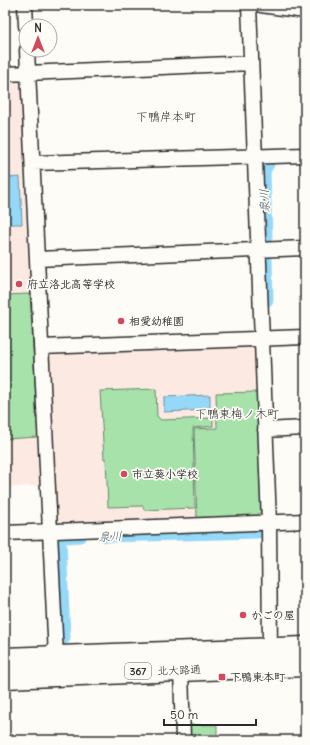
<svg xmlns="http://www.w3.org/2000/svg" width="310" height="745" font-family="Delius,'Klee One',sans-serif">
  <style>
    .built { fill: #fceae2 }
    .green { fill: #a6e2a9; stroke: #68866a }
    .water { fill: #96d8f8; stroke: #6b93a6 }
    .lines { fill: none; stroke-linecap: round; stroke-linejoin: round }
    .canal { stroke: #96d8f8; stroke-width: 13 }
    .street-casing { stroke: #2b2b2b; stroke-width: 17 }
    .highway-casing { stroke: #2b2b2b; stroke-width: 25 }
    .street { stroke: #fdfcf7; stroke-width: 14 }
    .highway { stroke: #fdfcf7; stroke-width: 22 }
    .poi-dot { fill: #d1495b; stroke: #fdfcf7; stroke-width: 1.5 }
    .labels { text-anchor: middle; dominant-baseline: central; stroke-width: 3.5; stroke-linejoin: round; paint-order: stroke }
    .shield { fill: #fdfcf7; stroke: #6a6a68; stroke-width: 1 }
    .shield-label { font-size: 10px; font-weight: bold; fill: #2b2b2b }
    .poi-label { font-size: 11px; font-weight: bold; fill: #2b2b2b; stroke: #fdfcf7; text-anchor: start }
    .street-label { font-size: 11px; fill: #2b2b2b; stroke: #fdfcf7 }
    .neighbourhood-label { font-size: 12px; fill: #2b2b2b; stroke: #fdfcf7 }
    .water-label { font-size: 12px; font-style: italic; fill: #4b5f68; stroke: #fdfcf7 }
  </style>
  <rect width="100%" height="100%" fill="#fdfcf7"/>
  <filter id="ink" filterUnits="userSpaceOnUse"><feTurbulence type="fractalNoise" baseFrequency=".025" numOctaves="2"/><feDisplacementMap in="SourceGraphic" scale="8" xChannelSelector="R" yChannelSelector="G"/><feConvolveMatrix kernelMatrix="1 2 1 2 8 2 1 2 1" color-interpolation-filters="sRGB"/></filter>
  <g filter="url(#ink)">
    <path class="built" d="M17,79L23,82L44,485L5,488V80Z
      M249,345L255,350L257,392L216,393L217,428L194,429L197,519L61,524L56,519L48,358L53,353Z"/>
    <path class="green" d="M30,294L38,437L5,439V295Z
      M156,389L157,416L161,420L213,418V426L193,428L195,508L144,510L143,506L108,507L106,459H104L100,391Z
      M257,392L261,512L256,516L197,519L194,429L217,428L216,393Z
      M189,725H217V740H190Z"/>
    <path class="water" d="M20,177L22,224H5V178Z
      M210,395V410L164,412V397Z"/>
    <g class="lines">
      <path class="canal" d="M266,239L264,171L268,164
        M266,259L267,300
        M106,536L258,532
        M64,638L60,541L64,537L80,536"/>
      <g class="street-casing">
        <path id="street" d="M25,5L26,26
          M249,5L269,522L270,656
          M261,5L305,11
          M27,50L56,657
          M5,74L251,63
          M33,163L305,155
          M37,259L305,248
          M41,347L305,337
          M265,430L305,428
          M5,533L305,521
          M181,669L183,740"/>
      </g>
      <g class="highway-casing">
        <path id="highway" d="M5,659L305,648
          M5,677L305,665"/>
      </g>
      <use href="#street" class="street"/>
      <use href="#highway" class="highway"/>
    </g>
  </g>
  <g class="poi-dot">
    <circle cx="19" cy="284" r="4"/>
    <circle cx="121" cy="321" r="4"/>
    <circle cx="124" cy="474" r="4"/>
    <circle cx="243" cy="615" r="4"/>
    <rect x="218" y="673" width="8" height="8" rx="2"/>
  </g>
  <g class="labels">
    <rect class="shield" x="125" y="663" width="26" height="16" rx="3"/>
    <g class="shield-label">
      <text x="138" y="671">367</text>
    </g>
    <g class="poi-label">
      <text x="27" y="284">府立洛北高等学校</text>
      <text x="129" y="321">相愛幼稚園</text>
      <text x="132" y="474">市立葵小学校</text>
      <text x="251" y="615">かごの屋</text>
      <text x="230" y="677">下鴨東本町</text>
    </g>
    <g class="street-label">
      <text transform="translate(179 670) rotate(-2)">北大路通</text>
    </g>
    <g class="neighbourhood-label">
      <text x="166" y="116">下鴨岸本町</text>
      <text x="237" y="413">下鴨東梅ノ木町</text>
    </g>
    <g class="water-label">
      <text transform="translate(264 201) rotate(-92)">泉川</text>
      <text transform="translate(110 536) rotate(-2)">泉川</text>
    </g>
  </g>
  <rect width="310" height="745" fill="none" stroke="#fdfcf7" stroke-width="20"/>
  <rect x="10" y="10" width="290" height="725" fill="none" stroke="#2b2b2b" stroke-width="1.5" filter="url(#ink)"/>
  <g transform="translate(38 38)"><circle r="19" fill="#fdfcf7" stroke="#a9a8a5"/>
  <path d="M0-3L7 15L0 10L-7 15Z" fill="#d1495b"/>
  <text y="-6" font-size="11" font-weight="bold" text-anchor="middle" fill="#2b2b2b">N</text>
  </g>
  <path d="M164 719v6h92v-6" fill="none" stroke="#2b2b2b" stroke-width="2"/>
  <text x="170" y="719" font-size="12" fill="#2b2b2b" stroke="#fdfcf7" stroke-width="3" paint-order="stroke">50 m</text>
</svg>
